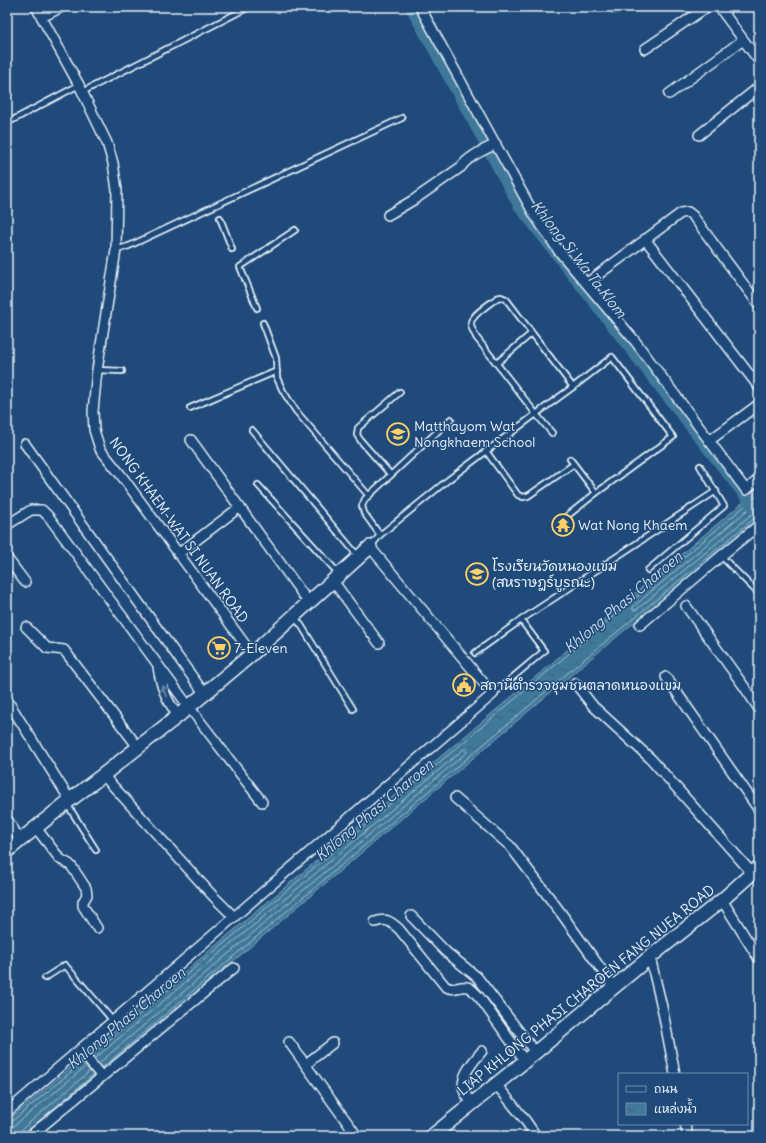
<svg xmlns="http://www.w3.org/2000/svg" width="766" height="1143" font-family="Delius,'Playpen Sans Thai',sans-serif">
  <style>
    .water { fill: url(#water-ripples); stroke: #83a8c0 }
    .lines { fill: none; stroke-linecap: round; stroke-linejoin: round }
    .shore { stroke: #a4c1d2; stroke-width: 1 }
    .canal { stroke: #3f789a; stroke-width: 10 }
    .lane-casing { stroke: #e8f1f8; stroke-width: 8 }
    .street-casing { stroke: #e8f1f8; stroke-width: 12 }
    .secondary-casing { stroke: #e8f1f8; stroke-width: 16 }
    .lane { stroke: #1f4a7a; stroke-width: 4.5 }
    .street { stroke: #1f4a7a; stroke-width: 9 }
    .secondary { stroke: #1f4a7a; stroke-width: 13 }
    .oneway { stroke: #6f8dac }
    .labels { text-anchor: middle; dominant-baseline: central; stroke-width: 3; stroke-linejoin: round; paint-order: stroke }
    .poi-label { font-size: 14px; fill: #e8f1f8; stroke: #1f4a7a; text-anchor: start }
    .street-label { font-size: 14px; fill: #e8f1f8; stroke: #1f4a7a }
    .water-label { font-size: 15px; font-style: italic; fill: #cfdfea; stroke: #1f4a7a }
  </style>
  <defs>
    <pattern id="water-ripples" width="26" height="14" patternUnits="userSpaceOnUse"><rect width="26" height="14" fill="#3f789a"/><path d="M2 4q2-2 4 0t4 0M15 11q2-2 4 0t4 0" fill="none" stroke="#426072"/></pattern>
  </defs>
  <rect width="100%" height="100%" fill="#1f4a7a"/>
  <filter id="ink" filterUnits="userSpaceOnUse"><feTurbulence type="fractalNoise" baseFrequency=".025" numOctaves="2"/><feDisplacementMap in="SourceGraphic" scale="8" xChannelSelector="R" yChannelSelector="G"/><feConvolveMatrix kernelMatrix="1 2 1 2 8 2 1 2 1" color-interpolation-filters="sRGB"/></filter>
  <g filter="url(#ink)">
    <path class="water" d="M759,489V519L584,664L27,1136H7V1121Z"/>
    <g class="lines">
      <path class="shore" d="M759,500L633,607V610H636L752,514L759,511
        M91,1055L759,494
        M94,1059L464,749H467V752L98,1064
        M102,1068L582,661L750,522L755,517L759,516
        M7,1123L11,1122L83,1062
        M7,1128L14,1126L86,1066
        M25,1133L93,1075
        M20,1136L21,1132L23,1128L90,1071"/>
      <path class="canal" d="M410,7L519,207L755,510"/>
      <g class="lane-casing">
        <path id="lane" d="M82,92L249,7
          M7,123L79,85
          M220,218L232,249
          M116,250L129,246L402,118
          M501,297L506,299L573,387L536,414L476,337C474,332 470,327 471,322C473,314 491,303 497,298Z
          M257,308L240,267L295,230
          M263,323L276,358L277,378L283,391L296,411L369,496
          M497,363L532,333
          M97,370L122,371
          M190,408L277,371
          M252,430L358,556
          M486,451L518,495L523,497L528,496L574,464
          M570,459L596,493L673,437L612,357L573,387
          M391,475L361,441L357,435L358,428L400,392
          M258,485L339,574
          M562,520L596,493
          M380,535L364,513L362,506L365,499L451,419
          M371,546L380,535L448,480L536,414L552,433
          M721,556L759,594
          M648,570L724,506L700,466
          M295,618L301,625L353,709
          M475,653L521,620
          M493,694L544,651L521,620L716,491
          M67,804L96,850
          M45,978L65,965L114,1022"/>
      </g>
      <g class="street-casing">
        <path id="street" d="M36,7L79,85L107,143L113,163L117,190L116,250L97,370L93,411L94,430L100,449L121,475L252,654
          M420,7L535,216L558,250L635,341L746,490L759,479
          M719,7L759,61
          M615,8L617,7
          M42,17L62,7
          M645,49L707,7
          M669,94L743,40
          M699,135L759,87
          M388,215L415,199L461,167C469,156 484,150 496,144
          M645,239L759,387
          M587,283L681,213L688,212L693,216L759,305
          M191,440L309,603
          M709,441L759,404
          M25,444L157,628L204,693
          M7,525L31,510H42L49,517L189,707L262,802
          M178,554L240,507
          M7,558L25,582
          M333,581L379,643
          M686,606L743,685L759,709
          M640,625L721,556L759,525
          M26,627L47,648L64,650L138,747
          M158,667C161,687 166,699 178,716
          M666,677L759,810
          M575,683L593,706L651,759L752,873
          M7,700L70,800
          M103,775L213,896L234,917L493,694L370,547
          M455,798L510,846L561,913L614,987
          M7,819L20,840
          M36,828L60,859L69,864L72,867L86,888L87,895L83,902V906L97,928
          M722,900L759,959
          M411,916L446,952L477,977L535,1052
          M375,922C387,918 390,921 399,929L445,986C454,993 461,983 470,988C474,991 477,995 480,998L525,1061
          M650,957L662,1007L675,1074
          M289,1042L357,1136
          M80,1050L102,1077
          M306,1066L311,1060L333,1043
          M496,1084L525,1120L536,1136
          M473,1103C470,1100 467,1097 465,1093C458,1077 473,1062 482,1051
          M7,1112L234,917
          M685,1124L688,1136
          M30,1136L234,968"/>
      </g>
      <g class="secondary-casing">
        <path id="secondary" d="M7,851L70,800L103,775L178,716L252,654L370,547
          M432,1136L525,1061L650,957L722,900L759,867"/>
      </g>
      <use href="#lane" class="lane"/>
      <use href="#street" class="street"/>
      <use href="#secondary" class="secondary"/>
    </g>
    <defs><path id="oneway-shaft" d="M-6 0H5M1.5-3L5.5 0L1.5 3" fill="none" stroke-width="1.6" stroke-linecap="round" stroke-linejoin="round"/></defs>
    <use class="oneway" href="#oneway-shaft" transform="translate(164 691) rotate(-111)"/>
  </g>
  <defs>
    <g id="school-ring" transform="scale(1.15)"><circle r="9.5" fill="#1f4a7a" stroke="#ffd166" stroke-width="1.5"/><path d="M0-5L7-2L0 1L-7-2ZM-4 1L0 2.5L4 1V4Q0 6-4 4Z" fill="#ffd166"/></g>
    <g id="temple-ring" transform="scale(1.15)"><circle r="9.5" fill="#1f4a7a" stroke="#ffd166" stroke-width="1.5"/><path d="M0-6L5-2H3V0L6.5 2.5H4V6H1.5V3h-3V6H-4V2.5H-6.5L-3 0V-2H-5Z" fill="#ffd166"/></g>
    <g id="supermarket-ring" transform="scale(1.15)"><circle r="9.5" fill="#1f4a7a" stroke="#ffd166" stroke-width="1.5"/><path d="M-6-5.5h2.5l.6 2H6L4.5 2H-2.5L-4.4-4H-6ZM-1.5 3.2a1.3 1.3 0 1 0 .1 0ZM3 3.2a1.3 1.3 0 1 0 .1 0Z" fill="#ffd166"/></g>
    <g id="civic-ring" transform="scale(1.15)"><circle r="9.5" fill="#1f4a7a" stroke="#ffd166" stroke-width="1.5"/><path d="M-.6-6.5H3V-4.5H.6V-3L4-1V1h2V6H-6V1h2V-1L-.6-3ZM-1.2 2.5V6h2.4V2.5Z" fill="#ffd166"/></g>
  </defs>
  <g fill-rule="evenodd">
    <use href="#school-ring" x="398" y="434"/>
    <use href="#temple-ring" x="563" y="525"/>
    <use href="#school-ring" x="477" y="574"/>
    <use href="#supermarket-ring" x="219" y="648"/>
    <use href="#civic-ring" x="464" y="685"/>
  </g>
  <g class="labels">
    <g class="poi-label">
      <text x="414" y="426">Matthayom Wat<tspan x="414" dy="16">Nongkhaem School</tspan></text>
      <text x="578" y="525">Wat Nong Khaem</text>
      <text x="492" y="566">โรงเรียนวัดหนองแขม<tspan x="492" dy="16">(สหราษฎร์บูรณะ)</tspan></text>
      <text x="234" y="648">7-Eleven</text>
      <text x="480" y="685">สถานีตำรวจชุมชนตลาดหนองแขม</text>
    </g>
    <g class="street-label">
      <text transform="translate(179 530) rotate(54)">NONG KHAEM-WAT SI NUAN ROAD</text>
      <text transform="translate(586 990) rotate(-39)">LIAP KHLONG PHASI CHAROEN FANG NUEA ROAD</text>
    </g>
    <g class="water-label">
      <text transform="translate(579 259) rotate(52)">Khlong Si Wa Ta Klom</text>
      <text transform="translate(623 602) rotate(-40)">Khlong Phasi Charoen</text>
      <text transform="translate(374 810) rotate(-40)">Khlong Phasi Charoen</text>
      <text transform="translate(126 1018) rotate(-40)">Khlong Phasi Charoen</text>
    </g>
  </g>
  <rect width="766" height="1143" fill="none" stroke="#1f4a7a" stroke-width="24"/>
  <rect x="12" y="12" width="742" height="1119" fill="none" stroke="#e8f1f8" stroke-width="1.5" filter="url(#ink)"/>
  <rect x="618" y="1073" width="130" height="52" fill="#1f4a7a" stroke="#6f8dac"/>
  <rect x="626" y="1086" width="20" height="6" fill="#1f4a7a" stroke="#6f8dac"/>
  <text x="654" y="1093" font-size="12" fill="#e8f1f8">ถนน</text>
  <rect x="626" y="1103" width="20" height="12" fill="url(#water-ripples)" stroke="#6f8dac"/>
  <text x="654" y="1113" font-size="12" fill="#e8f1f8">แหล่งน้ำ</text>
</svg>
